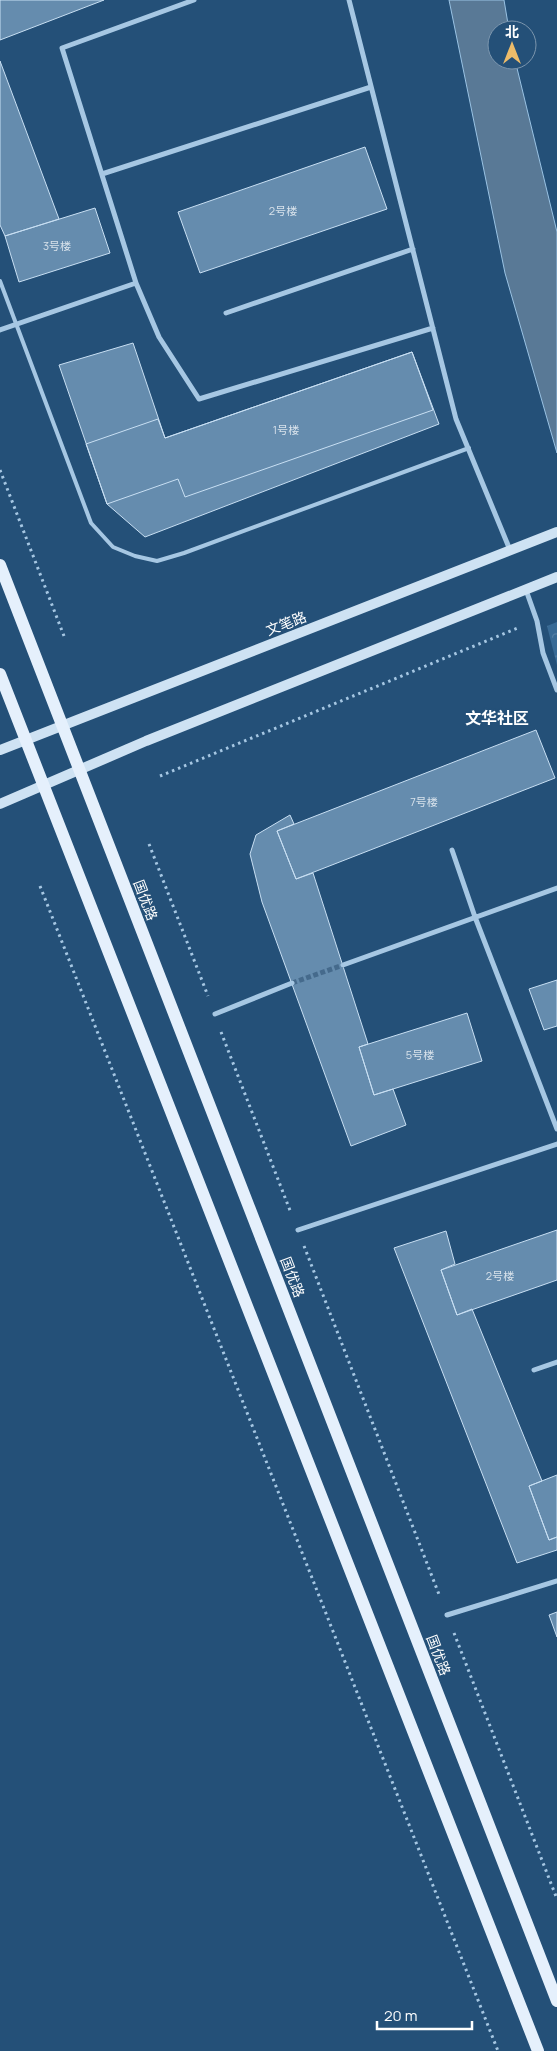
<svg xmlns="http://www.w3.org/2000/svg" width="557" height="2051" font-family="Manrope,'Noto Sans SC',sans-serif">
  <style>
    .forest { fill: url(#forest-crowns) }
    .water { fill: #597996; stroke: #9ac3e4 }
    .building { fill: #658cae; stroke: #c8dff3 }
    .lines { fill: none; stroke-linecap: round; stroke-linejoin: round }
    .minor-tunnel { stroke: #456a8c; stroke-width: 5; stroke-dasharray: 5 2.5; stroke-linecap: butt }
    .path { stroke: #a6c7e3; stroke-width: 3; stroke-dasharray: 2.5 4; stroke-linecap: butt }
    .service { stroke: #a6c7e3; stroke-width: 4 }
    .minor { stroke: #a6c7e3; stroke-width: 5 }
    .secondary { stroke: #cee2f3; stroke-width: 10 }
    .primary { stroke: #e5f0fc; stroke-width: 12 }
    .labels { text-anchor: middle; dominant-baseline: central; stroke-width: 4; stroke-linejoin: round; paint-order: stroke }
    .number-label { font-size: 11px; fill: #d8e2eb }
    .street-label { font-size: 14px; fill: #fff; stroke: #245078 }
    .quarter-label { font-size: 16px; font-weight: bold; fill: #fff; stroke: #245078 }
  </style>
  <defs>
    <pattern id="forest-crowns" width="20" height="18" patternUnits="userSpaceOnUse" patternTransform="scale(1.25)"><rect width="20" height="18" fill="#386a95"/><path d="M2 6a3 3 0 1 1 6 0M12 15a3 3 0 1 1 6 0" fill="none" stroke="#5680a5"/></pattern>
  </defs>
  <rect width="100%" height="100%" fill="#245078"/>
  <path class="forest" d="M557,622V665L547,626Z"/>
  <path class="water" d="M449,0H504L509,30H497V60H515L557,232V453L505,273Z"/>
  <path class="building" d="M0,0H104L0,40Z
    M0,61L59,219L5,236L0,225Z
    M365,147L387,209L200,273L178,212Z
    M95,208L110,253L19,282L5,236Z
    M133,343L165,438L412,352L439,424L145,537L107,504L59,365Z
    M412,352L433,410L185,497L178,479L107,504L86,444L158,419L165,438Z
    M536,730L555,778L296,879L277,831Z
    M290,815L294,824L277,831L296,879L313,873L368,1044L359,1047L374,1095L393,1089L406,1125L351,1146L262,902L250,854L256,835Z
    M557,980V1026L544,1030L529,989Z
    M467,1013L482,1061L374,1095L359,1047Z
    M557,1230V1280L457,1315L441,1270Z
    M446,1231L455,1264L441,1270L457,1315L472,1309L542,1481L529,1486L549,1540L557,1537V1550L517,1563L394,1248Z
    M557,1475V1537L549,1540L529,1486Z
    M557,1612V1637L549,1615Z"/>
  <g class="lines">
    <path class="minor-tunnel" d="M292,983L343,965"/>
    <path class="path" d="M0,470L64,636
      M160,776L520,627
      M149,844L208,996
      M40,886L498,2051
      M221,1032L291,1213
      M304,1246L440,1597
      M454,1633L557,1899"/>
    <path class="service" d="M0,281L91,523L113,547L135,556L157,561L184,553L469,448"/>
    <path class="minor" d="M194,0L62,48L136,283L159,337L199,399L433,328
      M349,0L456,419L510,550
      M102,174L371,87
      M226,313L413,249
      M0,330L136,283
      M526,590L537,621L543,653L557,690
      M452,850L475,917L557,1129
      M343,965L557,888
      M215,1014L292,983
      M298,1230L557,1144
      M534,1370L557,1362
      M447,1615L557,1581"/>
    <path class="secondary" d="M0,750L557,532
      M0,804L146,741L557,577"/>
    <path class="primary" d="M0,565L557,2001
      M0,674L538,2051"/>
  </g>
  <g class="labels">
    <g class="number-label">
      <text x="283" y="210">2号楼</text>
      <text x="57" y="245">3号楼</text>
      <text x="286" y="429">1号楼</text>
      <text x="424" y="801">7号楼</text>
      <text x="420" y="1054">5号楼</text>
      <text x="500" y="1275">2号楼</text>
    </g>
    <g class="street-label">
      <text transform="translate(286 623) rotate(-21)">文笔路</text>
      <text transform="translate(146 900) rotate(69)">国优路</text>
      <text transform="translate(293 1277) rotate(69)">国优路</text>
      <text transform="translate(439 1655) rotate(69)">国优路</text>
    </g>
    <g class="quarter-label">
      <text x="497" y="718">文华社区</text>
    </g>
  </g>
  <g transform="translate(512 45)"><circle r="24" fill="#245078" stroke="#7c96ae"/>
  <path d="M0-4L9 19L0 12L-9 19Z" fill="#edbc6a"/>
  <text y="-8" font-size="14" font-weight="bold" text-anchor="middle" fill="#ffffff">北</text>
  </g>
  <path d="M377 2021v8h95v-8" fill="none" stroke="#ffffff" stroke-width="2.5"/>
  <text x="384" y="2021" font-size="15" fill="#ffffff" stroke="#245078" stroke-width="4" paint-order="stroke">20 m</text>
</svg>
